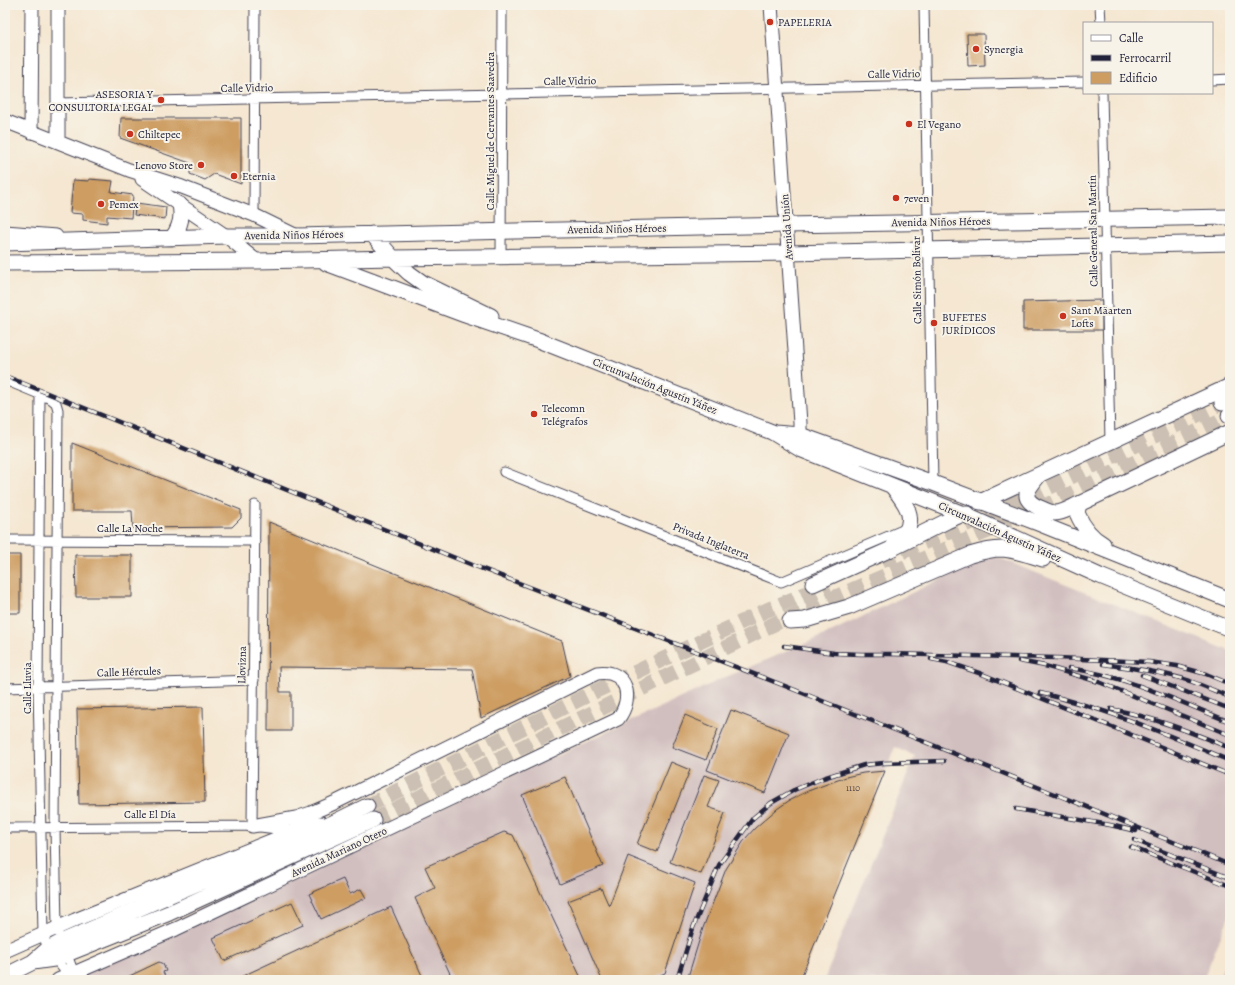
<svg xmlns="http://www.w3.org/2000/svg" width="1235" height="985" font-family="Alegreya,serif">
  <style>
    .industrial { fill: #d1bfbf }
    .building { fill: #cd9d62 }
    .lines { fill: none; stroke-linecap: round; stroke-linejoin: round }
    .primary-tunnel { stroke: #cbc0b3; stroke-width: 15; stroke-dasharray: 15 8; stroke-linecap: butt }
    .street-casing { stroke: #424052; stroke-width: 11 }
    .secondary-casing { stroke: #424052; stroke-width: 15 }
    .primary-casing { stroke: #424052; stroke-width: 17 }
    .street { stroke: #fff; stroke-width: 9 }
    .secondary { stroke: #fff; stroke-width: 13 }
    .primary { stroke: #fff; stroke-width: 15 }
    .rail-casing { stroke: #22223b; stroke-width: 4.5 }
    .rail { stroke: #f7f3e8; stroke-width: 3; stroke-dasharray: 9; stroke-linecap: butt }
    .poi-dot { fill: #c8321e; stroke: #f7f3e8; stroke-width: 1.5 }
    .labels { text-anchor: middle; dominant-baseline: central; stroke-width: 4; stroke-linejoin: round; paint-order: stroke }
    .number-label { font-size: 9px; fill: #4d4145 }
    .poi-label { font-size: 11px; fill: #22223b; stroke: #f7f3e8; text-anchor: start }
    .street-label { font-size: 11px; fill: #22223b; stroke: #f7f3e8 }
  </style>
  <rect width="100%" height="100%" fill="#f7f3e8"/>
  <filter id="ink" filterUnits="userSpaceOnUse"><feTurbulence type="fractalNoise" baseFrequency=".025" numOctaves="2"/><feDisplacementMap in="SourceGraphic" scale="8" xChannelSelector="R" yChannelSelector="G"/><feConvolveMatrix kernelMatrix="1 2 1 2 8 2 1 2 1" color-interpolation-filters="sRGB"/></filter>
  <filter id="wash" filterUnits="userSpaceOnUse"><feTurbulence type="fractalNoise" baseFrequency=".012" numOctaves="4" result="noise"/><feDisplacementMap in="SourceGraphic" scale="16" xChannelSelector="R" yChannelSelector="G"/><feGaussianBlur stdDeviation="0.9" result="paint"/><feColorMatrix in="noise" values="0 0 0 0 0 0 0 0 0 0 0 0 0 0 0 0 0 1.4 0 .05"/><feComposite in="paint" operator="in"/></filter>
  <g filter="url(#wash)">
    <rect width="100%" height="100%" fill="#f5e7d1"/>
    <path class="industrial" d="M997,557L1230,651V914L1203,980H824L915,756L895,747L800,980H70L726,677L816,639L982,559Z
      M1230,951V980H1218Z"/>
    <g id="blocks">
      <path class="building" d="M967,34H984L985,65L968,66Z
        M121,118H241V184L214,174L205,180L190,174V163L120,138Z
        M89,179L113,181L111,192L133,195L131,218L107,216V223L83,220V214L70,213L73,180L89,181Z
        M136,203L166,207L165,219L134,215Z
        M1102,300V330H1023V302Z
        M72,443L241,510V518L232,527L133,528L132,511H72Z
        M269,522L562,641L570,676L481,718L472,669L279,667L280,692H291V731H268Z
        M5,555H20V613H5Z
        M75,555H132V597H76Z
        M203,707L205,802L79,804L77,709Z
        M731,710L789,733L765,793L707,770Z
        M685,715L718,729L706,760L672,747Z
        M671,762L690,770L657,852L637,844Z
        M885,771L800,980H687L703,928L726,869L745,839L755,828L777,809L790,800L808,791L846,777L863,773Z
        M704,775L719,780L708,807L725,813L701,874L670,862Z
        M565,777L603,866L560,884L522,795Z
        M504,832L513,835L582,980H453L415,898L435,888L425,867Z
        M628,856L695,883L665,973L649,980H602L568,901L601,888L609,906Z
        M343,879L350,894L361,889L366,898L321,919L309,894Z
        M292,902L303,925L224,961L213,938Z
        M391,907L424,980H234Z
        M159,962L163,964L166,971L163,972L167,980H121Z"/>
    </g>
  </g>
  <g filter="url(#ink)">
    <use href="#blocks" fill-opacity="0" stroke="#424052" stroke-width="1"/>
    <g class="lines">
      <path class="primary-tunnel" d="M881,561L1036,494L1222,403
        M367,806L594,692L767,610L829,584
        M373,820L776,623L1050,504L1229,416"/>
      <g class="street-casing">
        <path id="street" d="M924,5L933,483
          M1100,5L1101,23
          M1212,80L1230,79
          M1102,93L1110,441
          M57,103L1084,82
          M254,215L255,5
          M501,257L502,5
          M5,380L51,399L56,403L58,410L55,827L57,927L58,932
          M40,394L38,687L43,934L48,949L68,975
          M504,472L781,582L905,529
          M5,540L255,541
          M5,688L254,680
          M252,826L255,505
          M5,828L252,826L293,831
          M65,950L74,973"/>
      </g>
      <g class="secondary-casing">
        <path id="secondary" d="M771,5L800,423V445
          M5,121L129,170L182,187L254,215L297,236
          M31,132L32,5
          M58,142V5
          M142,179L226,236L257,261
          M5,232L56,236
          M5,951L75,920L295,831L321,823
          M58,980L176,929L618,719C634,698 628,669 597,673L334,803L311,813L296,818L252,826"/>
      </g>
      <g class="primary-casing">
        <path id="primary" d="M372,234L393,258L409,273L423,283L491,316
          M172,238C180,228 183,218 180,205
          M5,243L226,236H297L786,225L1230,217
          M5,263L257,261L393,258L788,253L1230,243
          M326,263L465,315L538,340L772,432L800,449L963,514L1100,576L1230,629
          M1222,403L1230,399
          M1229,416L1230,415
          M775,433L800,435L933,483L1038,523L1230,600
          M1039,475C1028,489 1018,498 1040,508C1045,510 1050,513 1055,513C1063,513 1072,507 1079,504L1230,432
          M892,486C903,500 917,516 905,533C902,537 898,541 894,545
          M980,502L1230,386
          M1079,504L1077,513C1083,527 1090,537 1103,544
          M813,584L889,550L947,521L963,514H968
          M790,621L805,620L849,607L970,555C980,552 991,549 1002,549C1016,550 1029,555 1043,559
          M33,962L48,949L61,942L294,842L367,806
          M5,976L33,962L54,959L169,913L373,820"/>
      </g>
      <use href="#street" class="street"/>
      <use href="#secondary" class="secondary"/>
      <use href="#primary" class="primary"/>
      <g class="rail-casing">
        <path id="rail" d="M5,376L475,566L785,686L1060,796L1230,865
          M784,646L834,653L861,654H889L1057,658L1149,662L1177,666L1206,674L1230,684
          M931,659L947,662L982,674L1230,775
          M1019,661L1045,666L1099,682L1230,735
          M1103,664C1132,668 1162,672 1190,681C1204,686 1217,692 1230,697
          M1069,668C1126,676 1177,701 1230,722
          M1142,675L1230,709
          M1040,693C1106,708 1168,735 1230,761
          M1111,709C1153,717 1191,732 1230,748
          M1016,809L1110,825L1136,831
          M1134,840L1230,878
          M1131,847L1230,886
          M677,980L693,928L719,865L753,818L771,803L794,790L823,778L864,765L884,763L944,761"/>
      </g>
      <use href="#rail" class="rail"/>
    </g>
  </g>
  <g class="poi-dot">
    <circle cx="770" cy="22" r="4"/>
    <circle cx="976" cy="49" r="4"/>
    <circle cx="161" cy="100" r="4"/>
    <circle cx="909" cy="124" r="4"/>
    <circle cx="130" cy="134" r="4"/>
    <circle cx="201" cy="165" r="4"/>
    <circle cx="234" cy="176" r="4"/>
    <circle cx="896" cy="198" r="4"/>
    <circle cx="101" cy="204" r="4"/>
    <circle cx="1063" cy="316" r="4"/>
    <circle cx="934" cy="323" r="4"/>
    <circle cx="534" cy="414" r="4"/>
  </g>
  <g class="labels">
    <g class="number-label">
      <text x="853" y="788">1110</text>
    </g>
    <g class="poi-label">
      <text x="778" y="22">PAPELERIA</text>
      <text x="984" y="49">Synergia</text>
      <text x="153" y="94" text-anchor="end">ASESORIA Y<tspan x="153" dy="13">CONSULTORIA LEGAL</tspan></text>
      <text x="917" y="124">El Vegano</text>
      <text x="138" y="134">Chiltepec</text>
      <text x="193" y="165" text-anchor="end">Lenovo Store</text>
      <text x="242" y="176">Eternia</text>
      <text x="904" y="198">7even</text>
      <text x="109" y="204">Pemex</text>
      <text x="1071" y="310">Sant Mäarten<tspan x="1071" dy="13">Lofts</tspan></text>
      <text x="942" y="317">BUFETES<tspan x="942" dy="13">JURÍDICOS</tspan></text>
      <text x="542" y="408">Telecomn<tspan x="542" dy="13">Telégrafos</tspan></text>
    </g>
    <g class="street-label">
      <text transform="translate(894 74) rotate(-1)">Calle Vidrio</text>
      <text transform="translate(570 81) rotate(-1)">Calle Vidrio</text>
      <text transform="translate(247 88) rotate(-1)">Calle Vidrio</text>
      <text transform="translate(490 131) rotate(-90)">Calle Miguel de Cervantes Saavedra</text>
      <text transform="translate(941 222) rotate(-1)">Avenida Niños Héroes</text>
      <text transform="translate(787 227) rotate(-94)">Avenida Unión</text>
      <text transform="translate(617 229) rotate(-1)">Avenida Niños Héroes</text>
      <text transform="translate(1093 231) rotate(-91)">Calle General San Martín</text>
      <text transform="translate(294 235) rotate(-1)">Avenida Niños Héroes</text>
      <text transform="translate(917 280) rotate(-91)">Calle Simón Bolívar</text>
      <text transform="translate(655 386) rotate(22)">Circunvalación Agustín Yáñez</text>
      <text x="130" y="528">Calle La Noche</text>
      <text transform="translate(1000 532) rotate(24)">Circunvalación Agustín Yáñez</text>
      <text transform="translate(711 541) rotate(22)">Privada Inglaterra</text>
      <text transform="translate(242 665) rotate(-89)">Llovizna</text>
      <text transform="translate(129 672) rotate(-2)">Calle Hércules</text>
      <text transform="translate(27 688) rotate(-90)">Calle Lluvia</text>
      <text x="150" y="814">Calle El Día</text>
      <text transform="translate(339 852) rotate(-25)">Avenida Mariano Otero</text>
    </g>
  </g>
  <rect width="1235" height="985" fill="none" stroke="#f7f3e8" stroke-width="20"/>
  <rect x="1083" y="22" width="130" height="72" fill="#f7f3e8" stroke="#a29fa3"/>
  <rect x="1091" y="35" width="20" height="6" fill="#ffffff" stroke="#a29fa3"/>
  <text x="1119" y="42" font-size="12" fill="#22223b">Calle</text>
  <rect x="1091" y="55" width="20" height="6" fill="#22223b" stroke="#a29fa3"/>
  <text x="1119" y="62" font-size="12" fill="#22223b">Ferrocarril</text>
  <rect x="1091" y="72" width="20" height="12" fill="#cd9d62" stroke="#a29fa3"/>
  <text x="1119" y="82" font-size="12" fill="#22223b">Edificio</text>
</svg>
